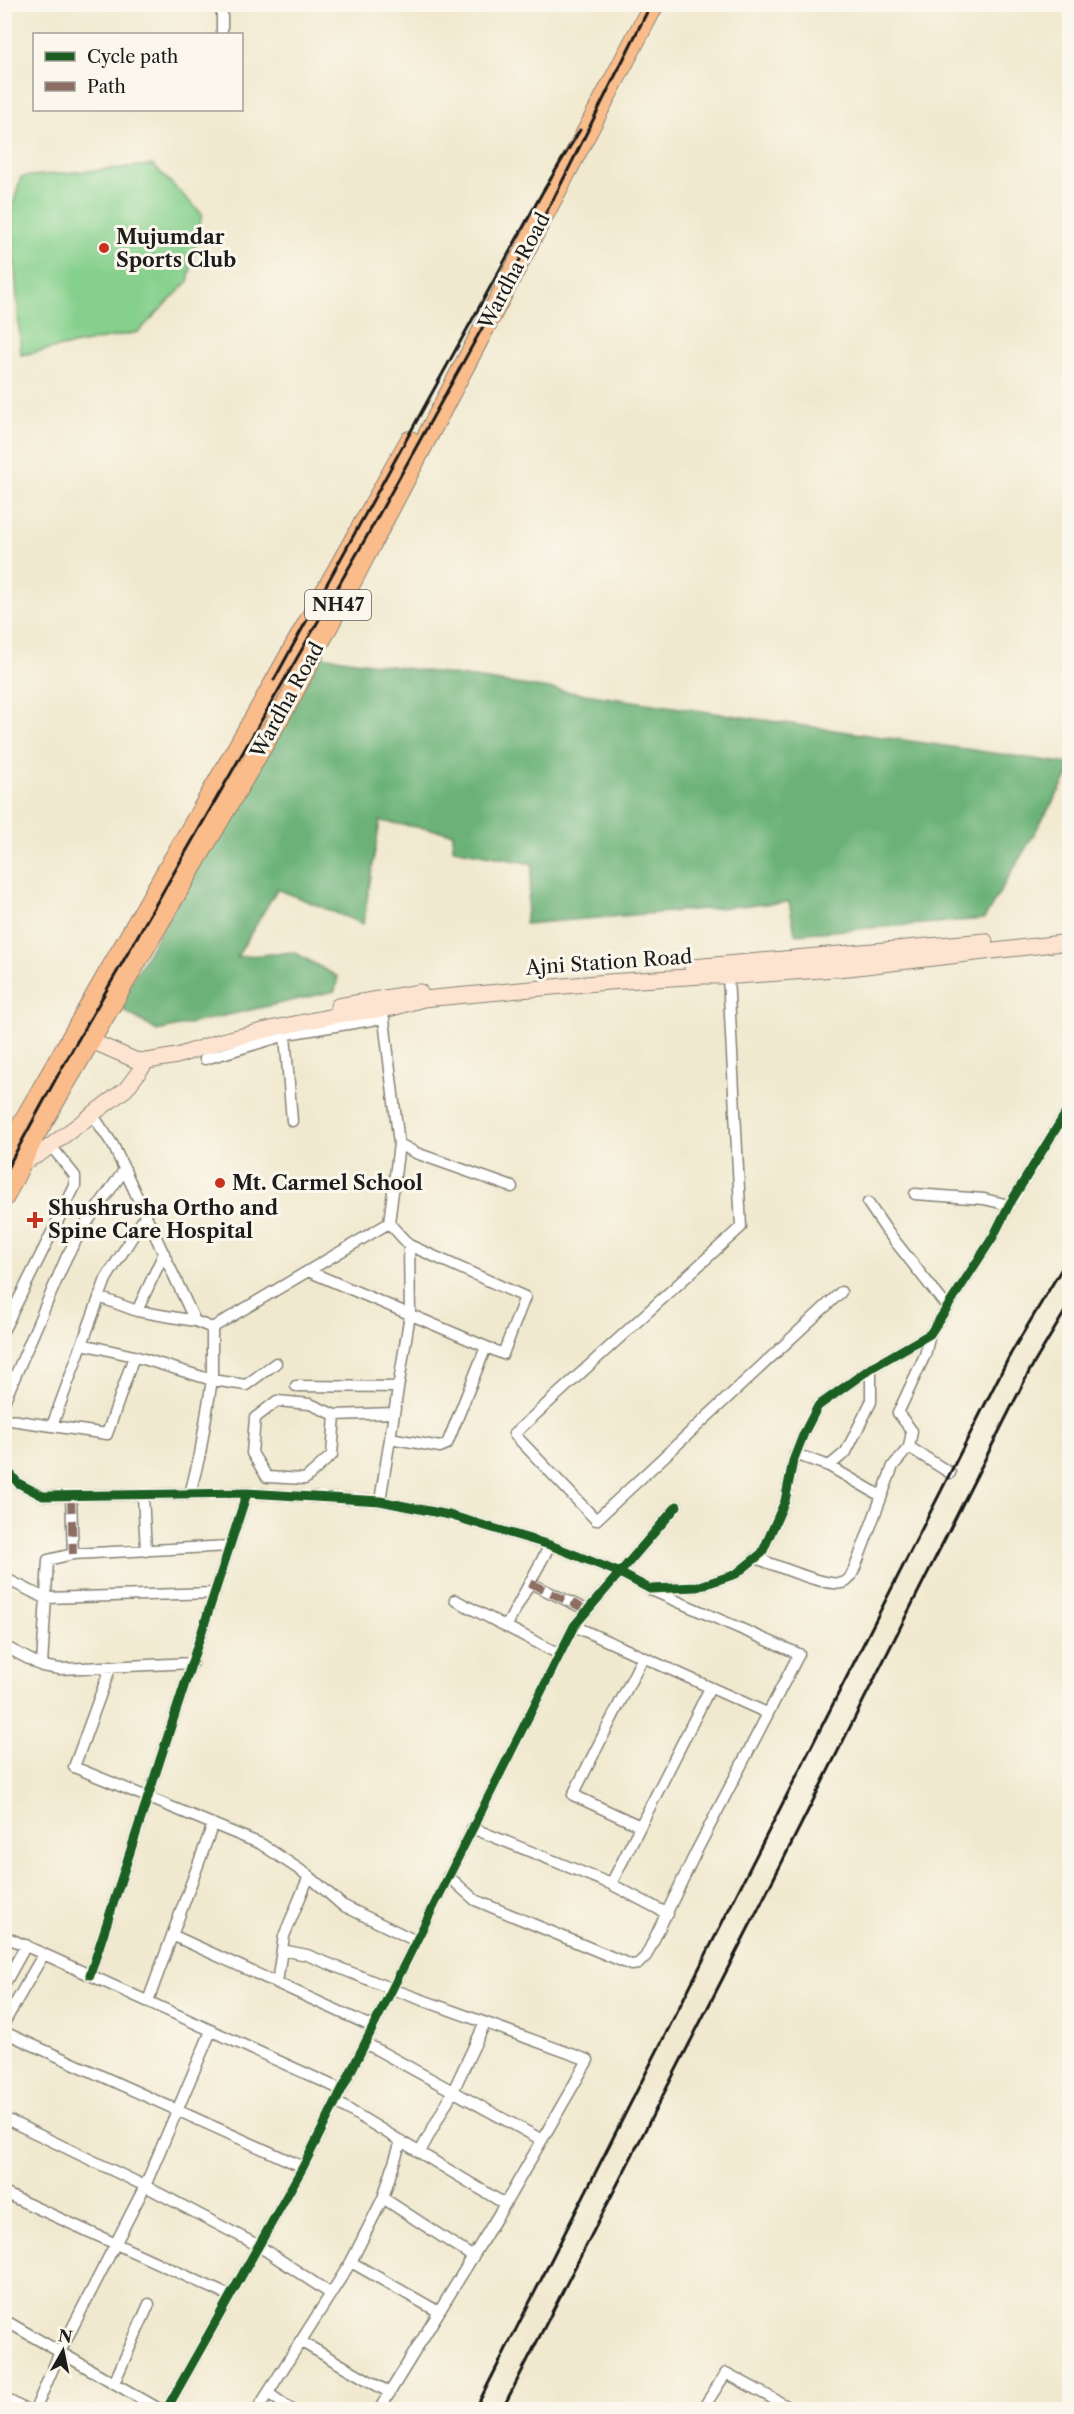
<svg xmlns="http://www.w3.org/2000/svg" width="1074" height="2414" font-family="'Libre Caslon Text',serif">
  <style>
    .green { fill: #86d08d; stroke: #517654; stroke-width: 1.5 }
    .forest { fill: #6cb278; stroke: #44674a; stroke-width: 1.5 }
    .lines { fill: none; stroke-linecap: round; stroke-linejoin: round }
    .street-casing { stroke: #868276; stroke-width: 13 }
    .secondary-casing { stroke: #868276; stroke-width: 17 }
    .highway-casing { stroke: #868276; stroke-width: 22 }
    .street { stroke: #fff; stroke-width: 10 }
    .secondary { stroke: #fde4d0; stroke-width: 15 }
    .highway { stroke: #f9bc8a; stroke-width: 20 }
    .rail { stroke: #1c1c1c; stroke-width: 3 }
    .quiet { stroke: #8d6e63; stroke-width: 8; stroke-dasharray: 15 8; stroke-linecap: butt }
    .cycleway-casing { stroke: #fbf7ec; stroke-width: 13 }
    .cycleway { stroke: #1b5e20; stroke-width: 9 }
    .poi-dot { fill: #c8321e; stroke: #fbf7ec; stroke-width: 2 }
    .labels { text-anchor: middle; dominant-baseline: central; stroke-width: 6; stroke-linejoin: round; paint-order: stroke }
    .shield { fill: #fbf7ec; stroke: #5f5e5a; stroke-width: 1.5 }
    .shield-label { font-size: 18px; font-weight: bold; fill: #1c1c1c }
    .poi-label { font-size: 20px; font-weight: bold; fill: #1c1c1c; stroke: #fbf7ec; text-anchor: start }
    .street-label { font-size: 20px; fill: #1c1c1c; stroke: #fbf7ec }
  </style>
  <rect width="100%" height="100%" fill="#fbf7ec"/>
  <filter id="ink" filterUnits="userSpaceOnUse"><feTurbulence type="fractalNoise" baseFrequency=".0167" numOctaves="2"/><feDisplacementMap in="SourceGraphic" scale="12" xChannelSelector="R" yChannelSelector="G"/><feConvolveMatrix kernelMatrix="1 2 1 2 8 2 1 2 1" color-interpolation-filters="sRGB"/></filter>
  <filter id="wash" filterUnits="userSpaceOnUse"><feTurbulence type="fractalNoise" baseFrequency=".008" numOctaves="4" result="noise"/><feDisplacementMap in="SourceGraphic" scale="24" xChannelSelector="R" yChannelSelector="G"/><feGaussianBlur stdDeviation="1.35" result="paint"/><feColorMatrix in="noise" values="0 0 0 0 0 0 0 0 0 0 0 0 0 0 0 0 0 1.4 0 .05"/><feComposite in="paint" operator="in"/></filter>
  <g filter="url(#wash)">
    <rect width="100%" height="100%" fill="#f1e9cf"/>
    <path class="green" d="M153,165L202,214L188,282L138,332L21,355L11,211L21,177Z"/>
    <path class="forest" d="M321,656L1069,764V774L984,919L795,934L789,902L525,924L533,864L453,849V833L380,821L363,924L277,889L237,957L294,952L338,977L335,991L157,1031L117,1006Z"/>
  </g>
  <g filter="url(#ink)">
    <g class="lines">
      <g class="street-casing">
        <path id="street" d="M222,4V34
          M728,976L741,1227L514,1434L596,1520L841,1292
          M382,1003L399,1144L389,1223
          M285,1035L292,1121
          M205,1059L293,1033L384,1018
          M92,1114L113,1145L195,1321L212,1328V1380L246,1385L276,1363
          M399,1144L416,1153L512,1187
          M915,1194L984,1199L1009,1205
          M868,1203L887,1231L947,1307
          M308,1271L503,1354L525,1297L409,1245L389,1223
          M99,1297L137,1311L195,1321
          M137,1311L164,1253
          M212,1328L389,1223
          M4,1329L75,1186V1176L51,1146
          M930,1334L925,1355L898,1413L912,1431L909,1447L950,1473
          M82,1344L134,1356L212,1380L200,1454L190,1494
          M296,1386L398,1387
          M4,1402L67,1256L83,1228L125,1169
          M335,1415L332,1455L305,1479L267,1477L252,1453L255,1418L277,1401L310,1404L335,1415L394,1413
          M4,1419L52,1426L106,1279L146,1215
          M52,1426L107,1434L134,1356
          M390,1438L440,1447L447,1444L486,1347
          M795,1454L829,1466L846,1452L871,1402V1368
          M4,1466L18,1483L43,1496L247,1493L380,1501L449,1515L550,1545L618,1572L650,1589L697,1587L736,1574L762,1553L785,1501L793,1461L804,1433L818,1406L871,1368L930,1334L993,1237L1009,1205L1070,1106
          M829,1466L881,1496
          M143,1495L146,1551
          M71,1497L73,1554
          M380,1501L410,1314L409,1245
          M755,1558C774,1564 825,1587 842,1583C850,1582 853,1572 856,1565L893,1466L909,1447
          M4,1578L45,1598L215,1593
          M530,1583L587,1610
          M455,1600L559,1654
          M574,1626L767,1713
          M506,1627L550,1545
          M4,1646L42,1666L60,1669L193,1663
          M42,1666L48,1560L73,1554L230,1546
          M111,1666L74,1767L261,1844L309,1876L342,1905L416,1941
          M640,1826L573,1795L643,1657
          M472,1828L611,1884L668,1914
          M448,1876L475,1900L631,1965L638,1964L646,1956L696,1852L799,1654L651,1590
          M611,1884L710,1688
          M172,1935L373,2027
          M4,1936L342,2090
          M282,1950L307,1955L392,1989L588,2060L505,2204L379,2410
          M90,1975L247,1493
          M277,1983L284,1936L309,1876
          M4,1985L26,1945
          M148,2001L213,1824
          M4,2023L43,1955
          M4,2032L303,2167
          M365,2043L542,2140
          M336,2102L505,2204
          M4,2118L145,2186L259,2246L331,2294
          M420,2152L453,2091L485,2023
          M4,2193L230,2296
          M383,2198L473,2257
          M351,2262L439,2312
          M4,2320L161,2410
          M300,2341L390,2393
          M114,2383L149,2304
          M268,2393L292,2410
          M4,2398L26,2410
          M35,2410L60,2352L145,2186L211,2031
          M166,2410L303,2167L574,1626L677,1506
          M257,2410L351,2262L383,2198L401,2141
          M702,2410L726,2373L794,2410"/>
      </g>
      <g class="secondary-casing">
        <path id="secondary" d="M692,967L985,941
          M338,1006L420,992
          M80,1036L135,1060L147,1061L177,1056L221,1041L275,1028L338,1015L392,1008L423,999L608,982L703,976H737L849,968L1070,942
          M20,1164L41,1153L126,1089L147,1061"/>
      </g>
      <g class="highway-casing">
        <path id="highway" d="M4,1156L265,700L410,441
          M4,1197L34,1136L288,702L654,4"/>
      </g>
      <use href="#street" class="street"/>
      <use href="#secondary" class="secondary"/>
      <use href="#highway" class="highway"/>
      <path class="rail" d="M274,680L542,193L580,130
        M4,1174L59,1073L367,536L554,198L651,4
        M475,2410L1011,1353L1070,1255
        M502,2410L774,1878L1030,1370L1070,1303"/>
      <path class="quiet" d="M71,1497L73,1554
        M530,1583L587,1610"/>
      <g class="cycleway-casing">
        <path id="cycleway" d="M4,1466L18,1483L43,1496L247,1493L380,1501L449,1515L550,1545L618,1572L650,1589L697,1587L736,1574L762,1553L785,1501L793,1461L804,1433L818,1406L871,1368L930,1334L993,1237L1009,1205L1070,1106
          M90,1975L247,1493
          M166,2410L303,2167L574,1626L677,1506"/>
      </g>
      <use href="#cycleway" class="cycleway"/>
    </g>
  </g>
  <g class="poi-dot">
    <circle cx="104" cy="248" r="6"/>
    <circle cx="220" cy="1183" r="6"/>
    <path d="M32 1211h6v6h6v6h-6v6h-6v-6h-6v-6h6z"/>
  </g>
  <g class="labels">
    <rect class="shield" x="305" y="590" width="66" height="30" rx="4.5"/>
    <g class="shield-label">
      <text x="338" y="605">NH47</text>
    </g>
    <g class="poi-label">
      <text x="116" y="237">Mujumdar<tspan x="116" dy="23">Sports Club</tspan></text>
      <text x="232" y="1183">Mt. Carmel School</text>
      <text x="48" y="1208">Shushrusha Ortho and<tspan x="48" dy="23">Spine Care Hospital</tspan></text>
    </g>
    <g class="street-label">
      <text transform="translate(514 271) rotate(-62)">Wardha Road</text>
      <text transform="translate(287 700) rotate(-61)">Wardha Road</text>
      <text transform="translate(609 962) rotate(-4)">Ajni Station Road</text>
    </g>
  </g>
  <rect width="1074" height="2414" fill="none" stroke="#fbf7ec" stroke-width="24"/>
  <rect x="33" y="33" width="210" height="78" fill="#fbf7ec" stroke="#a29f99" stroke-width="1.5"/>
  <rect x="45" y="52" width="30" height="9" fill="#1b5e20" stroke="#a29f99" stroke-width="1.5"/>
  <text x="87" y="63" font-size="18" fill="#1c1c1c">Cycle path</text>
  <rect x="45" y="82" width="30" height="9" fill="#8d6e63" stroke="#a29f99" stroke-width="1.5"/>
  <text x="87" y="93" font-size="18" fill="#1c1c1c">Path</text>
  <g transform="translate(63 2351) rotate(9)" stroke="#fbf7ec" stroke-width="4.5" paint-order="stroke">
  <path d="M0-4.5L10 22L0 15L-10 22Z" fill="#1c1c1c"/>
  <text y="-9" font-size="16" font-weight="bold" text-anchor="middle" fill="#1c1c1c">N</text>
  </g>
</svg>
